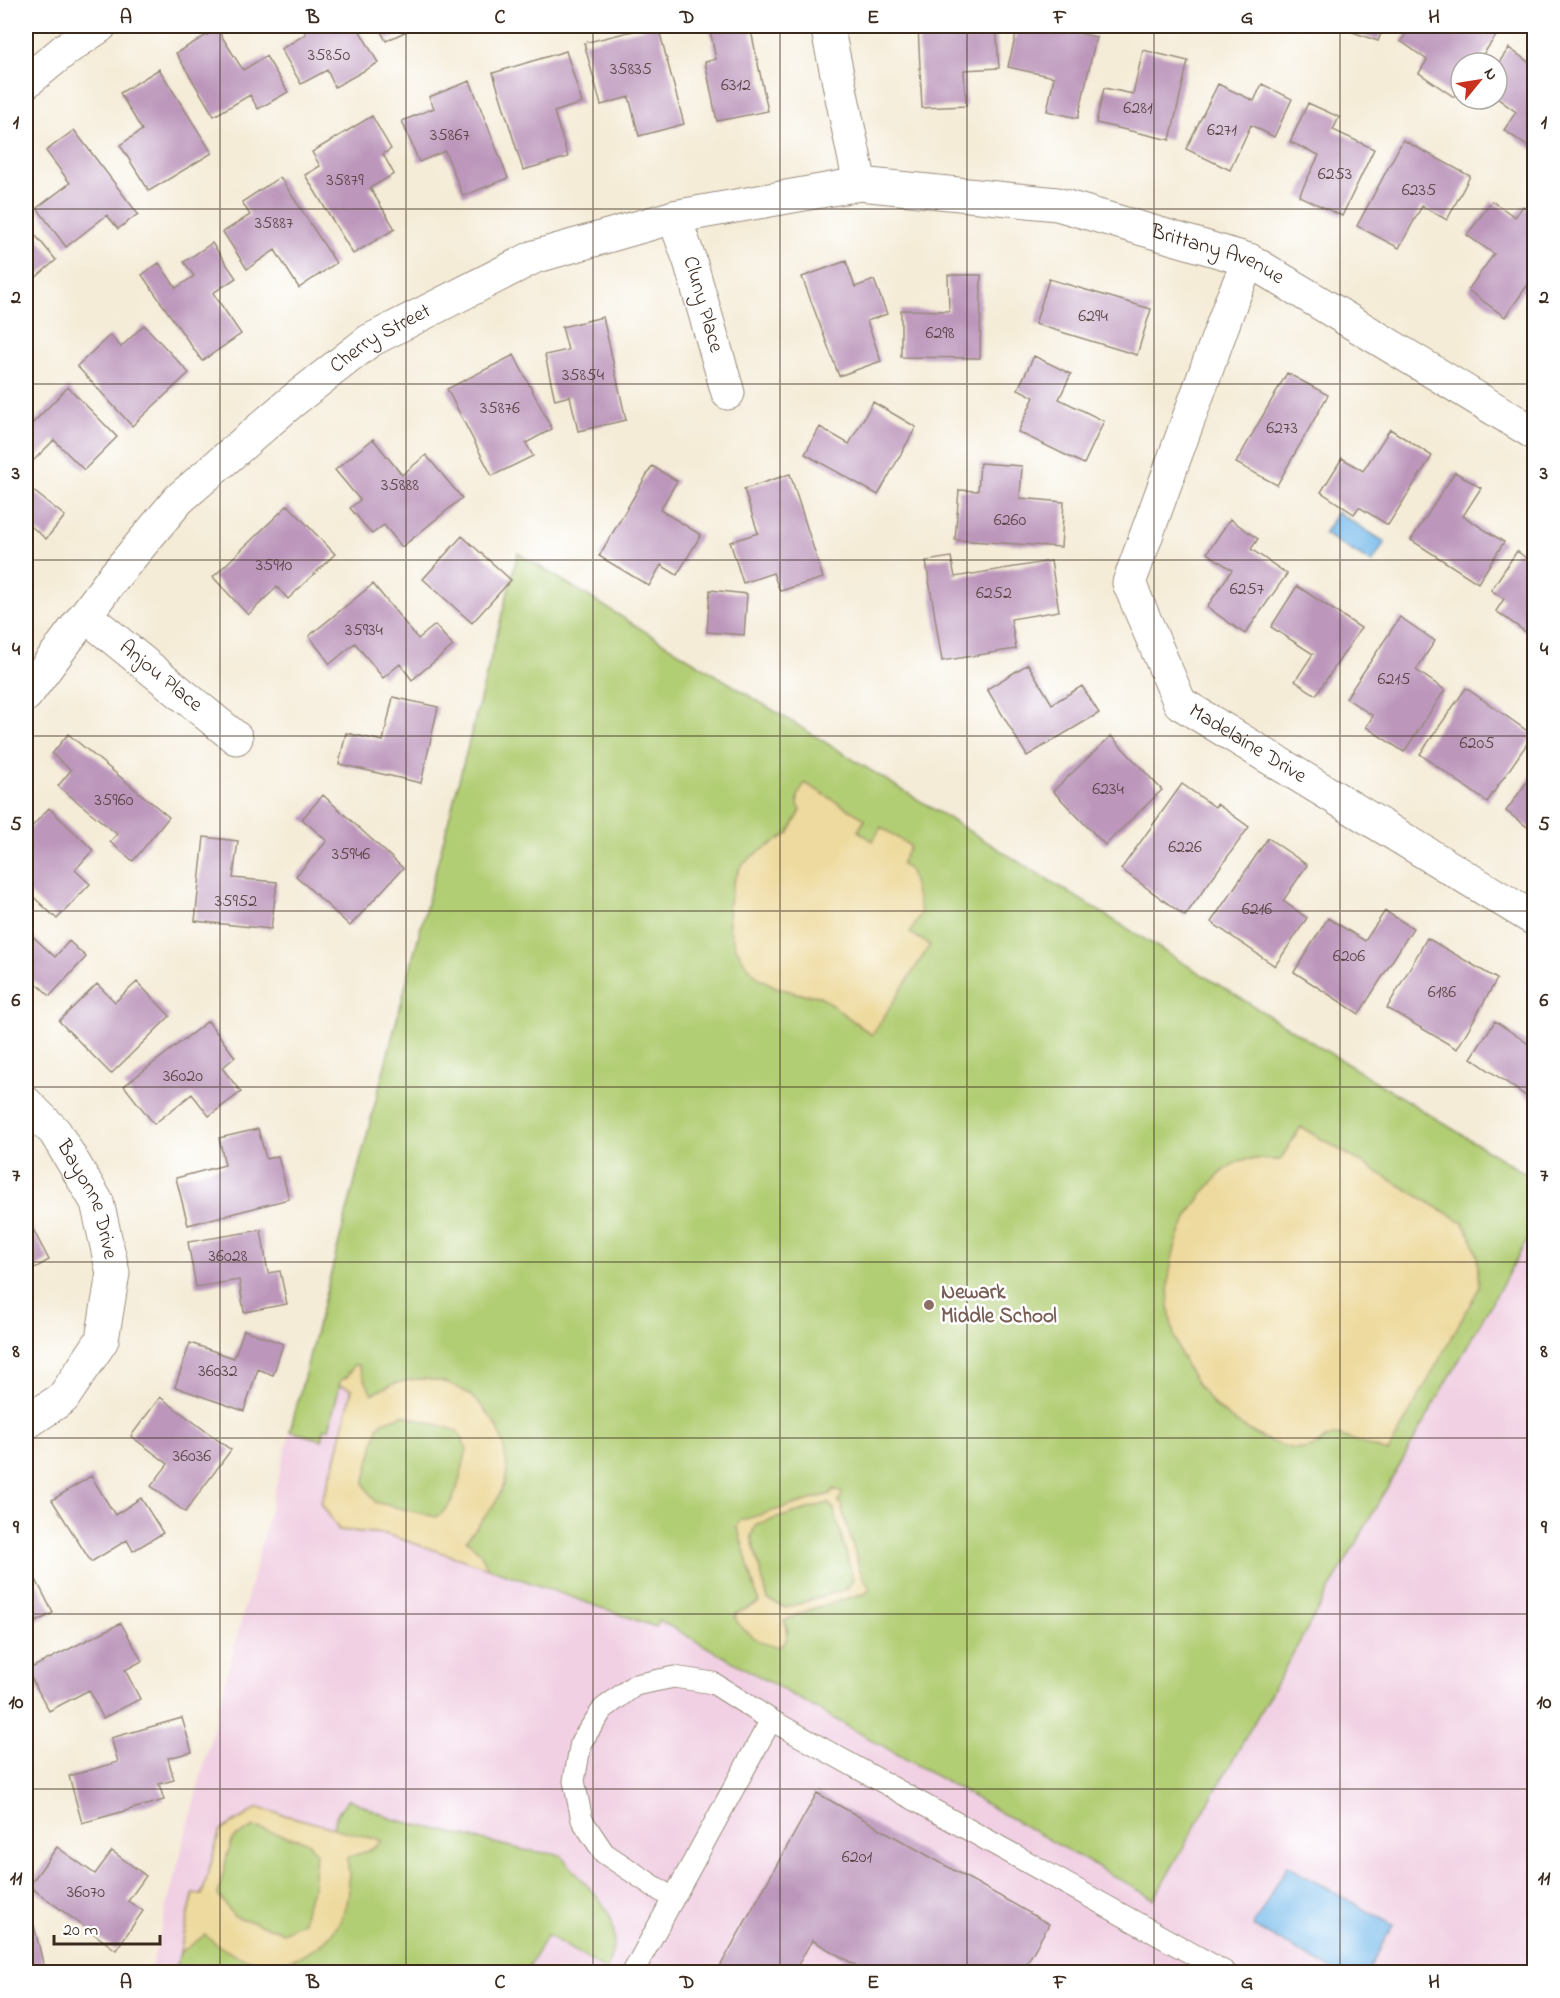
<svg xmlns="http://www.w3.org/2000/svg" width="1560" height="1998" font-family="'Indie Flower',sans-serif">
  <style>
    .built { fill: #f1d0e3 }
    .green { fill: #b2ce75; stroke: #767c4a; stroke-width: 1.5; fill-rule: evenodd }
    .sand { fill: #eeda9e; stroke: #94825e; stroke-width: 1.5; fill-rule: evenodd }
    .water { fill: #74baeb; stroke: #587284; stroke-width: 1.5 }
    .building { fill: #bc96bb }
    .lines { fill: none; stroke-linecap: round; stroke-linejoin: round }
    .lane-casing { stroke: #988b7b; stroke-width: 23 }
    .street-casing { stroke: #988b7b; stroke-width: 35 }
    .secondary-casing { stroke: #988b7b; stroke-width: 35 }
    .lane { stroke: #fff; stroke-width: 21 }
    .street { stroke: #fff; stroke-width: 33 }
    .secondary { stroke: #fff; stroke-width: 33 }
    .grid { fill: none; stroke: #3b2a1e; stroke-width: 1.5; stroke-opacity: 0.55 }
    .education-dot { fill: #8d6e63; stroke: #fff; stroke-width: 2 }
    .labels { text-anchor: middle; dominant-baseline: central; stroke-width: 5; stroke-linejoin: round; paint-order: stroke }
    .number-label { font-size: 18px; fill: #5b4545 }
    .street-label { font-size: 21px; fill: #3b2a1e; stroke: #fff }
    .education-label { font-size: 21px; font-weight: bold; fill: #785e54; stroke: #fff; text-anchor: start }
    .neatline { fill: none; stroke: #3b2a1e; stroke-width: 2 }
    .grid-label { font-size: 20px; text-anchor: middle; font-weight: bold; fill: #3b2a1e }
  </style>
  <rect width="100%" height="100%" fill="#fff"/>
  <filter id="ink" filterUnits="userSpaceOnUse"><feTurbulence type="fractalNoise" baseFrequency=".0167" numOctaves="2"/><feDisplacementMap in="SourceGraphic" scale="12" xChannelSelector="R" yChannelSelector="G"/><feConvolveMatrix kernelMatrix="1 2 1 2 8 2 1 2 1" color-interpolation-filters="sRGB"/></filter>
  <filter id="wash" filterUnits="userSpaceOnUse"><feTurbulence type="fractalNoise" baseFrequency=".008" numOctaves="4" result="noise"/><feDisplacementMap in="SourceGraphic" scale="24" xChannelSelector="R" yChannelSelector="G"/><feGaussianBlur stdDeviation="1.35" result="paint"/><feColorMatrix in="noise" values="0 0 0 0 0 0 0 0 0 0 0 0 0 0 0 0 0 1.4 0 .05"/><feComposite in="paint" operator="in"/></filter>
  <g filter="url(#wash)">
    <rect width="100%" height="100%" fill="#f5ecd8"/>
    <path class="built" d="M518,553L1534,1179V1972H150Z"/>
    <path class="green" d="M518,553L1534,1179V1228L1154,1899L659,1620L656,1627L489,1568L386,1534L339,1530L321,1503C336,1459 351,1412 354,1365L347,1377L341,1380L329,1429L325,1428L322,1440L290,1431ZM801,810L865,820L858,830L900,864L909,933L872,1035L820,996L795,993L733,884L741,866L754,855L788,834ZM1301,1127L1462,1222L1471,1236L1477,1256L1388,1452L1338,1435L1331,1436L1318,1445L1261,1438L1235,1422L1212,1404L1171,1270L1179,1236L1192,1208L1253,1159L1280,1160ZM834,1489L838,1501L841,1506L860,1571L870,1589L862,1594L808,1610L784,1621L788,1632L735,1618L737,1613L759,1603L738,1528L741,1519L746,1520L830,1494Z
      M828,1503L834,1509L854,1579L847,1589L785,1608L768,1600L751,1536L756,1524Z
      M349,1799L392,1819L524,1850L561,1855C592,1897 631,1912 606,1970L547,1935L526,1972H175L194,1893L202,1895L220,1831L258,1808L333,1828L337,1814Z"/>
    <path class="sand" d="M805,783L865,819L858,831L873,841L881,827L910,846L901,864L910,871L921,912L910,933L930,945L872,1035L820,996L796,993L776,987L759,978L745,963L735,946L729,927L728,907L733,884L741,866L754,855L788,834L801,811C794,800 799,793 805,783Z
      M1301,1127L1462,1222L1471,1236L1477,1256L1479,1288L1388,1452L1338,1435C1324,1436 1315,1450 1301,1449C1281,1448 1262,1438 1245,1428C1163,1379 1144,1271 1202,1195C1213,1181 1226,1165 1243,1160C1255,1157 1268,1161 1280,1160Z
      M354,1365H358L372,1394C379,1391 386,1387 393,1384C438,1369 476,1389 498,1429C503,1440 509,1466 506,1478C500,1502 480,1522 466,1540L479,1551L488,1568L386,1534L339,1530L321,1503L334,1466L352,1389L339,1385L341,1380L347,1377ZM403,1415L452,1429L459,1433L467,1449C461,1471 458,1506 436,1517L375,1502L364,1484L378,1427L383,1422Z
      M834,1489L842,1493L841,1498L838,1502L841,1505L860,1571L870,1589L863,1595L861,1594L808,1610L784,1621C799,1669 744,1637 735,1618L737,1613L759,1603L738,1529L736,1527L741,1519H746L830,1494ZM828,1503L834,1509L853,1579L847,1589L785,1608L768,1600L751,1536L756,1524Z
      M258,1808L382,1841C372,1851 362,1853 348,1857C348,1872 351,1889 347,1903C337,1944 294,1969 253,1961C234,1957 219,1947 205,1935L180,1953L194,1893L202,1895L220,1831ZM254,1827L308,1842L316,1854L313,1889L307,1902L303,1922L283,1932L234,1916L218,1895L227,1856L233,1838Z"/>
    <path class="water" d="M1337,512L1385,542L1372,563L1324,534Z
      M1287,1866L1393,1925L1367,1972H1336L1253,1926Z"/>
    <g id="blocks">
      <path class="building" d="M301,26H357L378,63L335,87L327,70L301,84L281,49L306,34Z
        M378,26H417L386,41Z
        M653,26H658L684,124L639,136L629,97L601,105L584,43Z
        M709,26H750L768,111L717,121L705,62L716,59Z
        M918,26H996L999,68L964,70L966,106L922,108Z
        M1018,26H1048L1096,37L1078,118L1047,111L1054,77L1008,67Z
        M1349,26H1384L1378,41L1347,30Z
        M1411,26H1437L1440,28L1441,26H1503L1477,63H1461V86L1454,97L1419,73L1427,60L1401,41Z
        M217,29L243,70L266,56L288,92L258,109L250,95L214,116L176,53Z
        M1509,48L1534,66V147L1533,150L1504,130L1516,112L1497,98V65Z
        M1143,50L1188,61L1170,140L1096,123L1104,88L1133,94Z
        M566,51L582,103L554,112L568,157L523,170L493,73Z
        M159,69L212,153L149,191L120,145L142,130L120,93Z
        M470,81L508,178L463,196L445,151L419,162L402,121L434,108L429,97Z
        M1218,84L1254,101L1262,84L1292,99L1274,137L1251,125L1230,170L1186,149Z
        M1308,103L1339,117L1333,130L1374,149L1342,216L1299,196L1319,155L1290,142Z
        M372,116L391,149L383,154L394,174L370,188L395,229L353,254L305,175L320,166L312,152Z
        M74,130L138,214L118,229L107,215L66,247L37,208L70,183L46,151Z
        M1403,140L1470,176L1447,220L1422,206L1399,248L1357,226Z
        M280,177L336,263L299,288L275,250L247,269L223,232L250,215L242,202Z
        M1492,201L1515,217L1523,206L1534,214V276L1505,317L1468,290L1494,254L1467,235Z
        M26,224L56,260L26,286Z
        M212,243L236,278L213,293L241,334L202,361L142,275L159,263L176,288L194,276L184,262Z
        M846,261L855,287L874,280L887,314L867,321L881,361L839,376L802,277Z
        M948,275H981L980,358L901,357V310L949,311Z
        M1049,279L1151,309L1137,355L1035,324Z
        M603,317L626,420L578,431L570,396L555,400L545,355L568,350L562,327Z
        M144,325L189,373L132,426L77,366L110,335L121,347Z
        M514,355L552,429L526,443L533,456L492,476L447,389Z
        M1034,356L1071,374L1059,399L1104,421L1084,464L1018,432L1034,397L1018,389Z
        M1287,373L1328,395L1277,485L1236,463Z
        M68,387L117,437L84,470L54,440L32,462L26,455V430Z
        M873,402L916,427L878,495L805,454L820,427L849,444Z
        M1390,429L1432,456L1388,525L1359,507L1354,514L1321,492L1342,458L1363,471Z
        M373,439L402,475L426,455L462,498L402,547L384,525L372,534L350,508L360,500L335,470Z
        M980,463L1022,466L1020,498L1064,502L1061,547L955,540L959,490L978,491Z
        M652,466L677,481L660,510L701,535L677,575L661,565L649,586L599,556Z
        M1455,472L1481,488L1463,516L1504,542L1478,583L1411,540Z
        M790,474L823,578L780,591L773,573L743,583L730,542L758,533L744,489Z
        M26,485L65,516L46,539L26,522Z
        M288,505L335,554L288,599L277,587L248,615L213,577Z
        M1230,519L1258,539L1251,549L1287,574L1245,634L1207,607L1232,570L1207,553Z
        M462,536L511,580L472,623L423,579Z
        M1517,551L1534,564V638L1496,611L1504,599L1491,590Z
        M951,557L955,577L1051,561L1059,611L1011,619L1016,649L942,661L926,561Z
        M373,584L418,639L435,625L453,646L412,680L400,664L383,678L355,643L330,664L309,636Z
        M1297,586L1361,628L1316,695L1295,681L1313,654L1271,627Z
        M710,590L747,594L744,635L707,632Z
        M1400,617L1435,641L1416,670L1445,690L1404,752L1366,727L1373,716L1346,698Z
        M1028,664L1052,704L1082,686L1099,713L1027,756L987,689Z
        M1466,688L1533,735L1487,802L1420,754Z
        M393,697L438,707L421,783L339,764L346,733L383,741Z
        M68,734L169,817L133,861L110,842L117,834L58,786L71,770L52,754Z
        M1111,736L1162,790L1105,845L1053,791Z
        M1534,772V832L1506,811Z
        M1182,784L1215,807L1217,804L1249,827L1185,916L1121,869Z
        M323,795L403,868L350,926L296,876L327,841L302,819Z
        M49,808L93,850L75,870L90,884L57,919L26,890V833Z
        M204,837L238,841L233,878L277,882L271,929L195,921Z
        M1268,838L1307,865L1283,901L1307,918L1275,966L1211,922Z
        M1385,911L1413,928L1359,1014L1294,972L1328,918L1365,941Z
        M26,930L55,957L69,941L86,957L50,996L33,980L26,989Z
        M1427,938L1497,979L1457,1049L1387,1008Z
        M137,982L170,1016L111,1074L59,1021L97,984L115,1002Z
        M208,1021L235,1057L222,1068L241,1092L209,1116L192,1094L154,1124L124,1086Z
        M1495,1021L1530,1045L1534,1038V1097L1532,1100L1471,1058Z
        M258,1129L266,1159L278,1156L289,1199L188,1225L176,1178L225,1165L219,1138Z
        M26,1216L49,1260L26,1273Z
        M261,1230L268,1273L280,1271L287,1304L244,1312L239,1280L196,1287L188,1242Z
        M244,1330L283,1344L273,1375L258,1369L244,1411L175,1387L190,1343L234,1358Z
        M160,1397L231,1450L185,1512L151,1486L168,1464L131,1436Z
        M91,1476L115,1515L141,1498L163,1533L133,1551L127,1540L91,1562L52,1500Z
        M26,1560L53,1613L26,1627Z
        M121,1623L142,1661L125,1670L140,1699L103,1718L89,1690L49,1711L27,1670Z
        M182,1718L192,1752L168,1758L174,1780L159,1784L164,1800L82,1823L69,1776L118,1762L111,1738Z
        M817,1793L1049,1924L1022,1972H867L812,1940L794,1972H717Z
        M57,1847L95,1874L112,1851L146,1876L128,1901L143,1911L116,1950L29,1886Z
        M34,1925L45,1972H26V1926Z"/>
    </g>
  </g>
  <g filter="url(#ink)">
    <use href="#blocks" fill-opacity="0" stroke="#988b7b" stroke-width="1.5"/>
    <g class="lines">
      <g class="lane-casing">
        <path id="lane" d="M673,1899L604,1853L582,1820L574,1781L581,1742L603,1709L635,1685L674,1677L713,1683L771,1720
          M633,1972L771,1720L1225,1972"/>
      </g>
      <g class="street-casing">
        <g id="street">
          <path d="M827,26L860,184"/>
          <path d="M26,82L66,49L100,26"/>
          <path id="s1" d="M674,217L690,261L728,393"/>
          <path id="s2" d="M1249,260L1231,302L1129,583L1180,703L1534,919"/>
          <path id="s3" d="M86,616L236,738"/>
          <path id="s4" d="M26,1103L55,1132L97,1202L113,1273L102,1340L63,1398L26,1423"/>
        </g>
      </g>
      <g class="secondary-casing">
        <g id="secondary">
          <path id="s5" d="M26,695L112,579L179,499L290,403L369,341L534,257L674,217L860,184L1057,204L1249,260L1534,433"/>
        </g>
      </g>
      <use href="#lane" class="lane"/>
      <use href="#street" class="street"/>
      <use href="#secondary" class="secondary"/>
    </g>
  </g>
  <path class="grid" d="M220,26V1972M406,26V1972M593,26V1972M780,26V1972M967,26V1972M1154,26V1972M1340,26V1972M26,209H1534M26,384H1534M26,560H1534M26,736H1534M26,911H1534M26,1087H1534M26,1262H1534M26,1438H1534M26,1614H1534M26,1789H1534"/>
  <circle class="education-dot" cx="929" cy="1305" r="6"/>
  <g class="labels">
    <g class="number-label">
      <text x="329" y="56">35850</text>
      <text x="631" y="70">35835</text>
      <text x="736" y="86">6312</text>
      <text x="1138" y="109">6281</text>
      <text x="1222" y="131">6271</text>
      <text x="450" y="136">35867</text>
      <text x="1335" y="175">6253</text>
      <text x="345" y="181">35879</text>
      <text x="1419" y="191">6235</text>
      <text x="274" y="224">35887</text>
      <text x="1093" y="317">6294</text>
      <text x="940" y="334">6298</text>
      <text x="583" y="376">35854</text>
      <text x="500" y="409">35876</text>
      <text x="1282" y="429">6273</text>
      <text x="400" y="486">35888</text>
      <text x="1010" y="521">6260</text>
      <text x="274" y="566">35910</text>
      <text x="1247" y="590">6257</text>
      <text x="994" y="594">6252</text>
      <text x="364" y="631">35934</text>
      <text x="1394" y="680">6215</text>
      <text x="1477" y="744">6205</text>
      <text x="1108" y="790">6234</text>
      <text x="114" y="801">35960</text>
      <text x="1185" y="848">6226</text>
      <text x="351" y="855">35946</text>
      <text x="236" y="902">35952</text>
      <text x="1257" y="910">6216</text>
      <text x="1349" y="957">6206</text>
      <text x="1442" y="993">6186</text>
      <text x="183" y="1077">36020</text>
      <text x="228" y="1257">36028</text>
      <text x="218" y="1372">36032</text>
      <text x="192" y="1457">36036</text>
      <text x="857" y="1858">6201</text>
      <text x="86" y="1893">36070</text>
    </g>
    <g class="street-label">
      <text stroke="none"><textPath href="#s5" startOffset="1382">Brittany Avenue</textPath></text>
      <text stroke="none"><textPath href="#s1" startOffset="92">Cluny Place</textPath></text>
      <text stroke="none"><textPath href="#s5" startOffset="507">Cherry Street</textPath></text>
      <text stroke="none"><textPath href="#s3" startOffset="96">Anjou Place</textPath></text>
      <text stroke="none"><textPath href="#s2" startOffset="554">Madelaine Drive</textPath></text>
      <text stroke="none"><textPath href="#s4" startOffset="117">Bayonne Drive</textPath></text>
    </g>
    <g class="education-label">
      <text x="941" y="1293">Newark<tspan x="941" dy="24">Middle School</tspan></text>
    </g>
  </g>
  <rect width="1560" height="1998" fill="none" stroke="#fff" stroke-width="66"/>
  <g transform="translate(1479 81) rotate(60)"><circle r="28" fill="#ffffff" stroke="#b1aaa5" stroke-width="1.5"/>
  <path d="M0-4.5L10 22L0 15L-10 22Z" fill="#c8321e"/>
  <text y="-9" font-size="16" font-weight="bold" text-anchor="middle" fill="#3b2a1e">N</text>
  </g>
  <path d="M54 1935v9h106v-9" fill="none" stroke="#3b2a1e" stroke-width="3"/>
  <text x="63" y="1935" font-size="18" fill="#3b2a1e" stroke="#ffffff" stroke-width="4.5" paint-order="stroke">20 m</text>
  <rect x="33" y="33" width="1494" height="1932" class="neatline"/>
  <g class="grid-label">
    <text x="126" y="23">A</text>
    <text x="313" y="23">B</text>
    <text x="500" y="23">C</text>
    <text x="687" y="23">D</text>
    <text x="873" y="23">E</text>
    <text x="1060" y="23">F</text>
    <text x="1247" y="23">G</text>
    <text x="1434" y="23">H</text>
    <text x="16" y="128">1</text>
    <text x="1544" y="128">1</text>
    <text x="16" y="303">2</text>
    <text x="1544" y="303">2</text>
    <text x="16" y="479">3</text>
    <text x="1544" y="479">3</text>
    <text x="16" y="655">4</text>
    <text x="1544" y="655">4</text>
    <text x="16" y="830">5</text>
    <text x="1544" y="830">5</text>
    <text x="16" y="1006">6</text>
    <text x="1544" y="1006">6</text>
    <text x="16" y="1181">7</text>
    <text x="1544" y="1181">7</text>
    <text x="16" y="1357">8</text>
    <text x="1544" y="1357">8</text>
    <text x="16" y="1533">9</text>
    <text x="1544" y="1533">9</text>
    <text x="16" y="1708">10</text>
    <text x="1544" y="1708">10</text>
    <text x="16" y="1884">11</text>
    <text x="1544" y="1884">11</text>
    <text x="126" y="1988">A</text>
    <text x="313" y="1988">B</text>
    <text x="500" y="1988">C</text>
    <text x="687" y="1988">D</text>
    <text x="873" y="1988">E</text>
    <text x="1060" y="1988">F</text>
    <text x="1247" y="1988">G</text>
    <text x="1434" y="1988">H</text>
  </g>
</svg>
